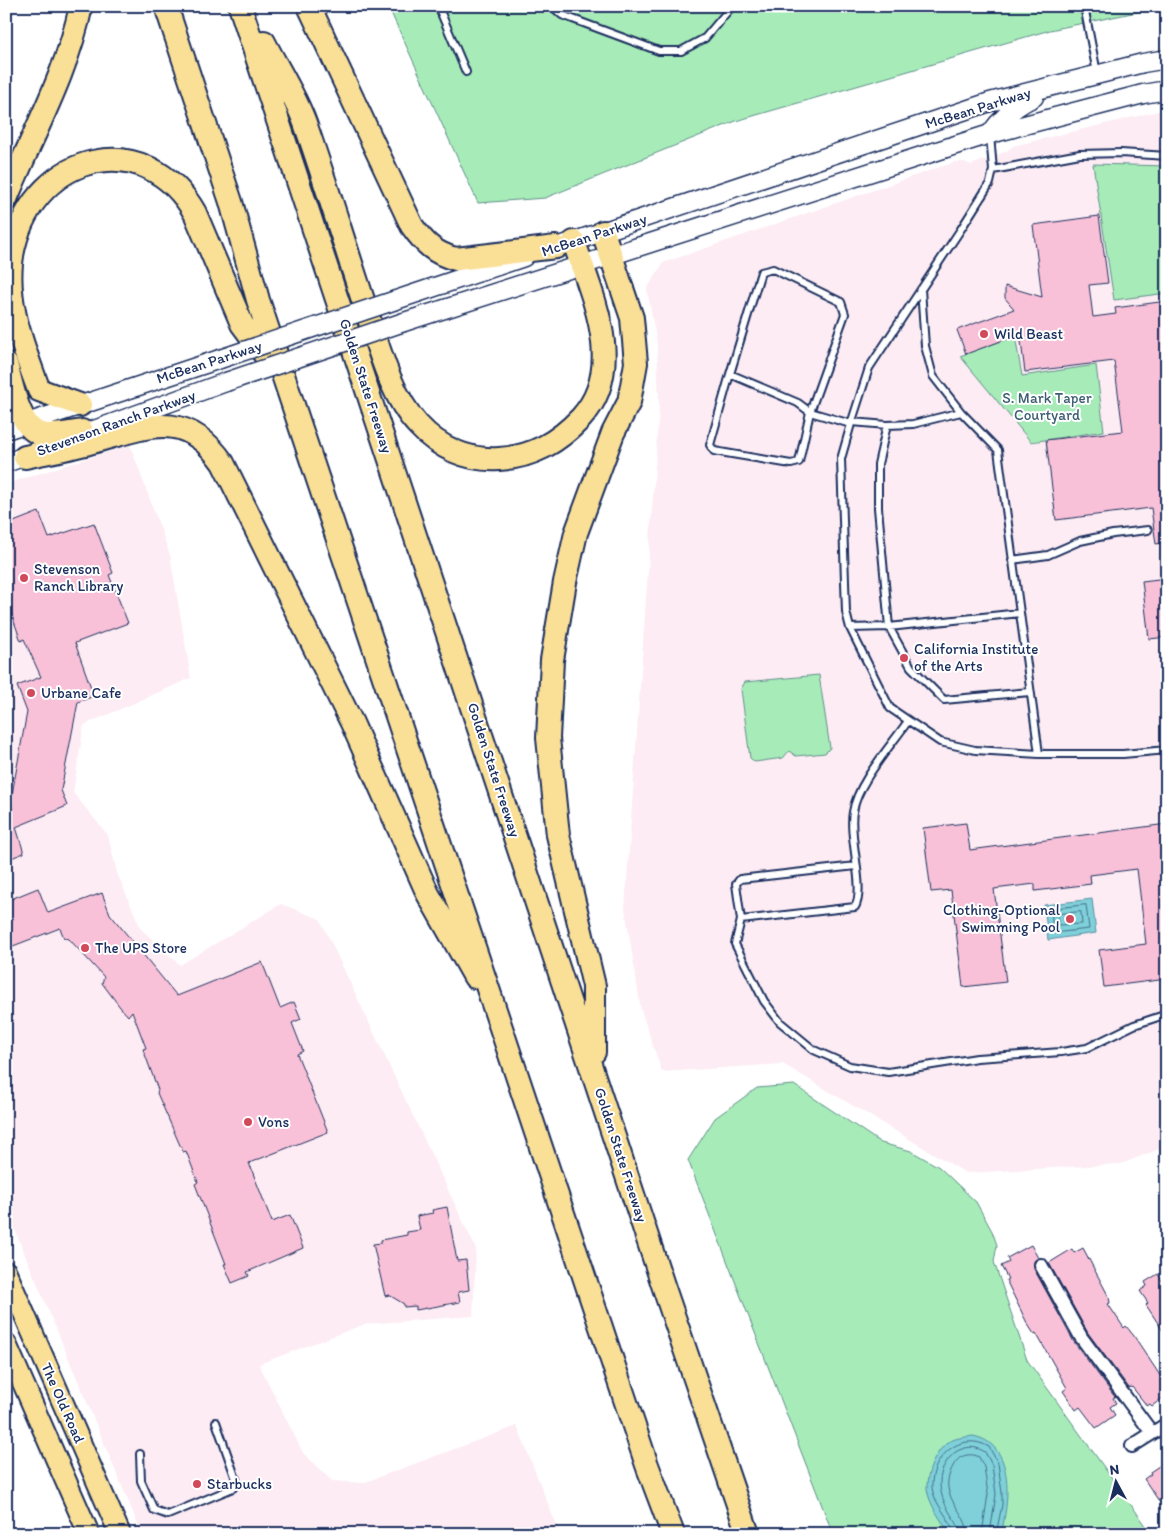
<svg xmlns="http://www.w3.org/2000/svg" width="1173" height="1540" font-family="Itim,sans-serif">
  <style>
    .built { fill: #fdecf3 }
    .green { fill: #a7ecb8; stroke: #618e8b }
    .water { fill: #7fd0d8; stroke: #5790a7 }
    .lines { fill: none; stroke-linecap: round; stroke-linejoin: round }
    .shore { stroke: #436f8f; stroke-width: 1 }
    .building { fill: #f9c1d8; stroke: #1b2f5e }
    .lane-casing { stroke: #1b2f5e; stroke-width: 10 }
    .street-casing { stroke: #1b2f5e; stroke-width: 16 }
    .secondary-casing { stroke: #1b2f5e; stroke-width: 21 }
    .primary-casing { stroke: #1b2f5e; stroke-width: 24 }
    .highway-casing { stroke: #1b2f5e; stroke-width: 26 }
    .lane { stroke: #fff; stroke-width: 6 }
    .street { stroke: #fff; stroke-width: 12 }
    .secondary { stroke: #fff; stroke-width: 18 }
    .primary { stroke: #fadf96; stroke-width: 20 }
    .highway { stroke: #fadf96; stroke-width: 22 }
    .secondary-bridge-casing { stroke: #1b2f5e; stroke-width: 21; stroke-linecap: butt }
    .secondary-bridge { stroke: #fff; stroke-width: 18 }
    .poi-dot { fill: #d1495b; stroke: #fff; stroke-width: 2 }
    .labels { text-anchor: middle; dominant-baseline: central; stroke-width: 4; stroke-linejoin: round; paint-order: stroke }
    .street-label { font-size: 15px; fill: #1b2f5e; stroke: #fff }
    .poi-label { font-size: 15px; fill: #1b2f5e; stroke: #fff; text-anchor: start }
    .park-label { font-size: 15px; fill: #3e5e74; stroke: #fff }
  </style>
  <rect width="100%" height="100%" fill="#fff"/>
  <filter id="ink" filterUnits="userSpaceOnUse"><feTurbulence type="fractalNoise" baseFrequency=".02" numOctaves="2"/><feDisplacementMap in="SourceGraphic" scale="10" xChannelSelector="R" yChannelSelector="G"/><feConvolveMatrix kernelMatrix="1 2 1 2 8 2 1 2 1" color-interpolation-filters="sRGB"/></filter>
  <g filter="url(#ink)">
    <path class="built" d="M1167,109V1146L1121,1164L966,1173L783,1064L662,1072L641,1010L625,909L659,407L657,344L647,289L663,263L955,162H965L971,165L1007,151L1013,146Z
      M130,445L170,555L191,678L84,725L73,793L108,835L117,873L141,929L180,965L281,904L320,919L476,1249L473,1316L365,1324L259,1364L303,1453L332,1481L363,1483L517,1426L560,1534H142L6,1209V484Z"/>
    <path class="green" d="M388,6H1166L1050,30L736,121L545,198L478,203Z
      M1093,164L1167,166V293L1114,300Z
      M1015,336L1022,376L1096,365L1104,431L1031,442L960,356Z
      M819,675L830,748L825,753L796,756L789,751L783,758L755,762L750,758L741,689L745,682Z
      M794,1085L881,1143L911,1151L939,1167L976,1202L992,1231L997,1245L994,1262L1027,1360L1152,1534H833L688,1160L715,1118L757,1088Z"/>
    <path class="water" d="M1092,899L1096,933L1048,940L1044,905Z
      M973,1436C1016,1444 1009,1502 1001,1534H950C942,1521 929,1505 927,1489C926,1474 935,1452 947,1443C954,1438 964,1437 973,1436Z"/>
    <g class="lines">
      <path class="shore" d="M1086,905L1089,929L1053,933L1051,909Z
        M1081,912L1082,924L1058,925V914Z
        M954,1534C952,1519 934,1505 932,1488C930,1457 961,1430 989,1447L998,1463L1002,1493V1505L996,1534
        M960,1534C960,1525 954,1520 950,1513C940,1496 935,1479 947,1461C951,1456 955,1451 962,1449C970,1446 977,1447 985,1452L992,1465L996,1494L990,1534
        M968,1534C967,1511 940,1499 950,1473C952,1467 956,1460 961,1457C967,1454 974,1454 979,1457L984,1467L988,1494L982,1534"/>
    </g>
    <path class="building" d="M1099,216L1108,283L1089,285L1093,317L1116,314L1115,308L1167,301V542L1156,544L1151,508L1056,520L1046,440L1123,431L1114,361L1025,372L1020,334L966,354L957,330L1014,309L1005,298V286L1042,297L1033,225Z
      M39,512L49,538L94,523L113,573L109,575L128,623L75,643L94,696L78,702L61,790L67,806L16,827L24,853L6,860V805L10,811L13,810L9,795L12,794L27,712L17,686L41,677L24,639L21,641L6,599V525Z
      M1167,578V637L1149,639L1142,581Z
      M966,823L970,850L1167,824V979L1104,987L1099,950L1146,944L1137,869L1090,875L1091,884L1035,891V884L994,889L1006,982L963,987L951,890L931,892L923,828Z
      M38,888L48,913L102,893L110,914L177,996L262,962L280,1008L294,1002L301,1019L292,1023L303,1051L297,1054L328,1132L249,1163L272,1222L290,1215L303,1248L247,1272L249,1276L232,1283L224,1264H226L195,1184L198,1182L186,1151L183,1152L157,1093L158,1090L143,1049L146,1048L132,1011L128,1016L120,1007L102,983L104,977L69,939L64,938L60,928L13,946L6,930V901Z
      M447,1207L457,1261L466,1260L469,1290L458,1292L460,1302L416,1310V1306L404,1307V1304L389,1295L385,1296L373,1244L381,1243V1240L407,1235V1232L420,1230L417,1216L433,1213L432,1210Z
      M1031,1245L1038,1258L1034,1261V1269L1074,1342L1115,1397L1113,1398L1116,1403L1110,1407L1115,1415L1096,1428L1080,1407L1076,1410L1063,1391L1067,1388L1036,1333L1034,1334L1027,1323L1006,1280L1008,1279L1001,1266L1009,1262L1007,1258Z
      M1083,1248L1109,1297L1110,1303L1108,1304L1124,1328L1126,1326L1134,1336L1167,1386V1390L1162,1394L1164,1397L1152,1406L1150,1404L1147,1406L1132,1387L1129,1388L1088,1333L1049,1263L1072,1249L1074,1253Z
      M1158,1274L1167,1289V1337L1146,1305L1148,1303L1140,1291L1147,1286L1145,1282Z
      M1162,1464L1167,1472V1513L1144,1479L1151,1474L1150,1472Z"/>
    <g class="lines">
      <g class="lane-casing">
        <path id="lane" d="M438,6L466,72
          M552,6L562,15L659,51H681L705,38L732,6
          M1084,6L1097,73
          M990,135L993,170L990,183L961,229L869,368L851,424L841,459L846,612L850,628L890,708L940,742L975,750L1039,754H1123L1167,750
          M993,170L1080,154L1121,153L1167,156
          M921,289L925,346L933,376L961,412L998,450L1039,754
          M730,374L761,272L773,269L841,302L845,314L810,412L799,462L791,464L714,451L710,445L730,374L798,403L810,412L851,424
          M852,422L887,425L913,424L961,412
          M887,425L878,464V508L889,627L911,667L944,700L1030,692
          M1012,560L1048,555L1080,541L1113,534L1148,530
          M850,628L889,627L1020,613
          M856,866L740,879L736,884L741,920L855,907C866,889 848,837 853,812C857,783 891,746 908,721
          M741,920L735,944L764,1001L780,1022L814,1050L850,1066L888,1072L977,1058L1061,1052L1087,1048L1134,1025L1167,1014
          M140,1454L141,1481L154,1510L168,1515L233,1488L237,1482L216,1422"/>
      </g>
      <g class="street-casing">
        <path id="street" d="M1041,1265L1081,1337L1152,1433
          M1132,1446L1167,1424"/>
      </g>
      <g class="secondary-casing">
        <path id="secondary" d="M990,134C1002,117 1015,106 1034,97
          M563,245L990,102L1143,63L1167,59
          M396,300L524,257
          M404,322L990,134L1143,94L1167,90
          M6,430L220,359
          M72,438L226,382
          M6,463L36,452"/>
      </g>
      <g class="primary-casing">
        <path id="primary" d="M6,1272L120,1534
          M6,1344L89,1534"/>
      </g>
      <g class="highway-casing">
        <path id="highway" d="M166,6L231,202L258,300L647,1465L673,1534
          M240,6L664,1288L748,1534
          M309,6L412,226C424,243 435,254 456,259L556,247
          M264,42C277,68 295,95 305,123C326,183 344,243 364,303C377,342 390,395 418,425C439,448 468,461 499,459C533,457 558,442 581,418C627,368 592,296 574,242
          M6,199C32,135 67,74 81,6
          M6,364C12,383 18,425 38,433C51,438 69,433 82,431
          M80,405L39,390C22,344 2,295 14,246C37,152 146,126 195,213L242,324L271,363
          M25,457C48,452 73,448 96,441C150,426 185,409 223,463L352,723L428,894L475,977
          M594,1052V986L558,835L548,738L552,660L565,582L576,533L613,433L629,402L636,363L632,318L603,232"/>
      </g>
      <use href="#lane" class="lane"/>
      <use href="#street" class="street"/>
      <use href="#secondary" class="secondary"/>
      <use href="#primary" class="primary"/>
      <use href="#highway" class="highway"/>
      <g class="secondary-bridge-casing">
        <path id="secondary-bridge" d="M220,359L396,300
          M226,382L404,322"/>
      </g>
      <use href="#secondary-bridge" class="secondary-bridge"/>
    </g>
  </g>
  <g class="poi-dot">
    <circle cx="984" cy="334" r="5"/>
    <circle cx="24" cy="578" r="5"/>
    <circle cx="904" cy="658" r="5"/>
    <circle cx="31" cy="693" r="5"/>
    <circle cx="1070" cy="919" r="5"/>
    <circle cx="85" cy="948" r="5"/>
    <circle cx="248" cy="1122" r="5"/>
    <circle cx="197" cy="1484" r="5"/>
  </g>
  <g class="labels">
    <g class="street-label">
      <text transform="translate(978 108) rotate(-17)">McBean Parkway</text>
      <text transform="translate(594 235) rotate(-18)">McBean Parkway</text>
      <text transform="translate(209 362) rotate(-18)">McBean Parkway</text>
      <text transform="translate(366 386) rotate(72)">Golden State Freeway</text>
      <text transform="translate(116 423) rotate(-20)">Stevenson Ranch Parkway</text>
      <text transform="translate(494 770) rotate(72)">Golden State Freeway</text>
      <text transform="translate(621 1155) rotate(72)">Golden State Freeway</text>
      <text transform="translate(63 1403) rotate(66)">The Old Road</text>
    </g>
    <g class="poi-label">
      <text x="994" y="334">Wild Beast</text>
      <text x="34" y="569">Stevenson<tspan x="34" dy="17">Ranch Library</tspan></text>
      <text x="914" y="649">California Institute<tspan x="914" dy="17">of the Arts</tspan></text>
      <text x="41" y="693">Urbane Cafe</text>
      <text x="1060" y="910" text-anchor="end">Clothing-Optional<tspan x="1060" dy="17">Swimming Pool</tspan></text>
      <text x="95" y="948">The UPS Store</text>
      <text x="258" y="1122">Vons</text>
      <text x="207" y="1484">Starbucks</text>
    </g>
    <g class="park-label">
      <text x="1047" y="398">S. Mark Taper<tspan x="1047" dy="17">Courtyard</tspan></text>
    </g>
  </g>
  <rect width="1173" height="1540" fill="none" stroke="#fff" stroke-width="25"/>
  <rect x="12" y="12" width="1148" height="1515" fill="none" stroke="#1b2f5e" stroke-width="2" filter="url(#ink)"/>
  <g transform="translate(1116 1482) rotate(353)" stroke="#ffffff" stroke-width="4" paint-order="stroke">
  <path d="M0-4L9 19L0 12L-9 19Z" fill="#1b2f5e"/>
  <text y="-8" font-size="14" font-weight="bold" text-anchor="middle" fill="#1b2f5e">N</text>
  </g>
</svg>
